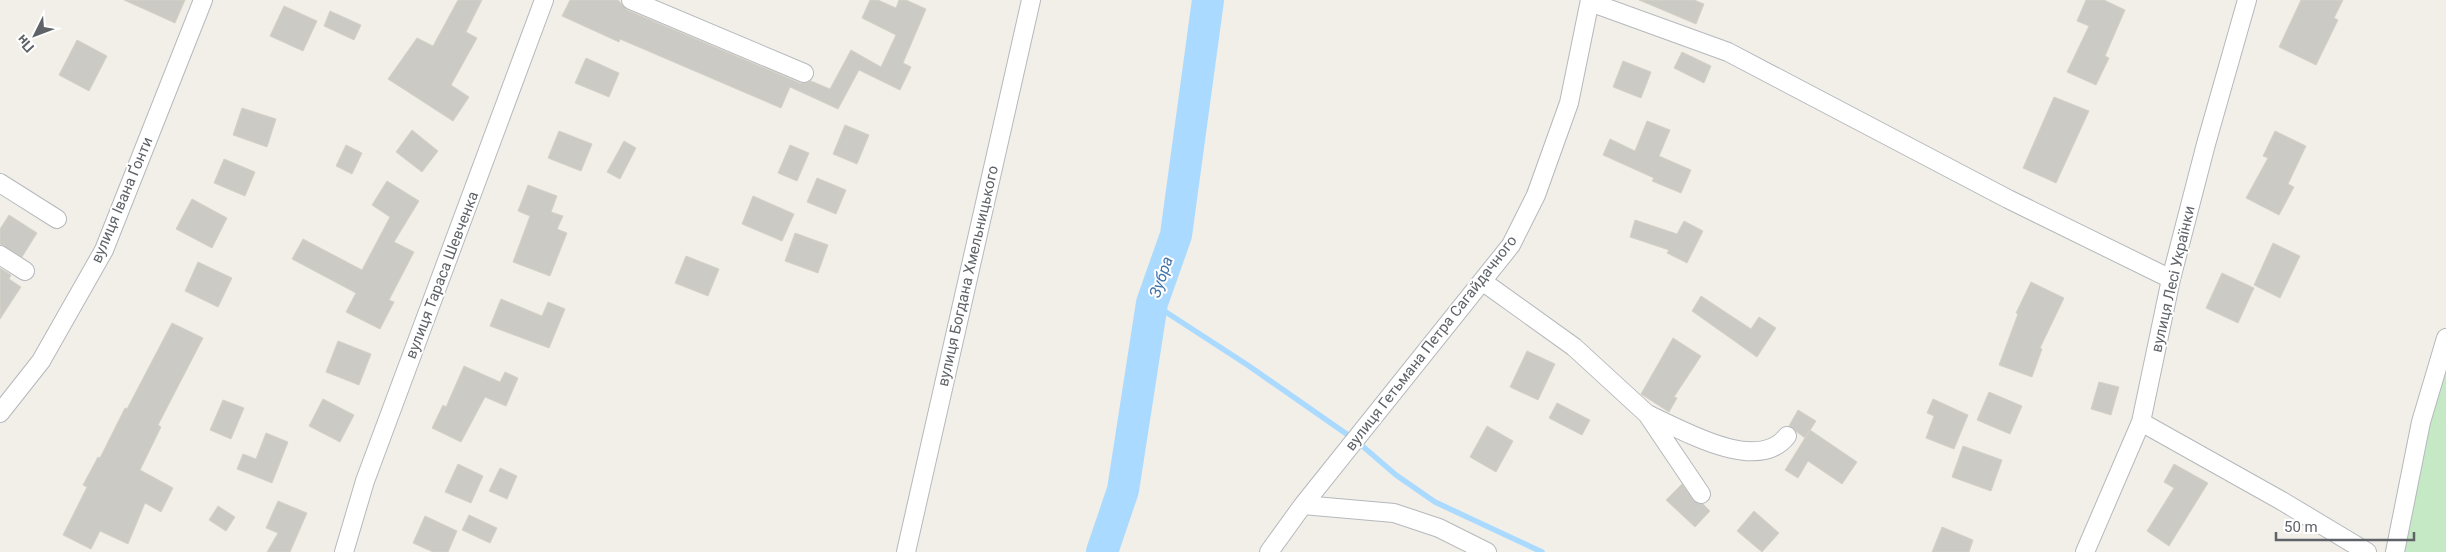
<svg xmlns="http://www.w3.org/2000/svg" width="2446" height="552" font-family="Roboto,sans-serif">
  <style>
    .green { fill: #c5e8c5 }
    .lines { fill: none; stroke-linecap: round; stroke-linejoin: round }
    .stream { stroke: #aadaff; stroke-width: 5.5 }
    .river { stroke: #aadaff; stroke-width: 32 }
    .building { fill: #cccac5; stroke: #d6d1c6 }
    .minor-casing { stroke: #b5b8bc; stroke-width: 20 }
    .minor { stroke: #fff; stroke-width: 18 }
    .labels { text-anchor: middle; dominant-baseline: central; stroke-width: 4; stroke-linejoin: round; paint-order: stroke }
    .street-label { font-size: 15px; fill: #5f6368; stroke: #fff }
    .water-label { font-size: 16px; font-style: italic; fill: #4174aa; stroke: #fff }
  </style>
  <rect width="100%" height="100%" fill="#f1efe8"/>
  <path class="green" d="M2446,338V552H2395Z"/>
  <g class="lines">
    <path class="stream" d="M1152,303L1249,366L1348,435
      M1360,444L1396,475L1435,502L1542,552"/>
    <path class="river" d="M1102,552L1123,490L1152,303L1176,235L1208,0"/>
  </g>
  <path class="building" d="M124,0H185L175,23Z
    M458,0H482L466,32L477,38L451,85L469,97L453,121L388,79L417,38L433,46Z
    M570,0H618L627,10L800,83H806L811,81L830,89L851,50L881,67L896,35L862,18L870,0H878L896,8L899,0H906L926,9L903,63L911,67L900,90L859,70L838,109L790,87L781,108L620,39L619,42L562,16Z
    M1639,0H1694L1704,4L1696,24Z
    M2086,0H2104L2125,10L2105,56L2109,58L2096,85L2067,72L2089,26L2077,21Z
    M2301,0H2343L2334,18L2338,20L2316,65L2279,47Z
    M284,6L317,21L303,51L270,36Z
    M330,11L361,25L354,40L324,26Z
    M77,40L107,56L89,91L59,75Z
    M1682,52L1711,66L1704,83L1674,68Z
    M586,58L619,73L609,97L575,83Z
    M1623,61L1651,72L1641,98L1613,87Z
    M2054,97L2089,111L2056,183L2023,168Z
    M242,108L276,119L267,147L233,135Z
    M1647,121L1670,130L1659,156L1691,170L1681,193L1652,181L1654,178L1603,155L1610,139L1635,151Z
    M845,125L869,135L857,164L833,154Z
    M412,130L438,151L422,172L396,152Z
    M559,131L592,144L581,171L548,158Z
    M2275,131L2306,146L2288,184L2294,187L2279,215L2246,198L2268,158L2263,156Z
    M624,141L636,148L620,179L607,172Z
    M346,145L362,153L352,174L336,166Z
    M790,145L809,153L797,181L778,173Z
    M224,159L255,172L245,196L214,183Z
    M817,178L846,190L836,214L807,202Z
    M387,181L419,201L394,242L414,252L389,300L394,302L380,329L346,312L356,293L292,259L303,239L362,270L390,217L372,205Z
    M528,185L557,196L551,212L563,216L557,229L567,233L550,276L513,262L530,216L518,211Z
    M753,196L794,214L782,241L742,224Z
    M192,199L227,218L212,248L176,229Z
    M9,215L37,233L22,257L0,244V229Z
    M1635,220L1677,234L1684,221L1703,231L1687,263L1667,253L1669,250L1630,237Z
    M795,233L828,245L818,273L785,261Z
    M2273,243L2300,256L2280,298L2254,285Z
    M686,256L719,269L708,296L675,283Z
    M198,262L232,278L218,307L185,291Z
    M0,268L11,275L9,279L21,287L0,319Z
    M2222,273L2254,288L2238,323L2206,308Z
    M2031,282L2064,298L2040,348L2042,349L2032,377L1999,365L2018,314L2016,313Z
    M1701,296L1751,329L1759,317L1776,328L1757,357L1692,311Z
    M501,299L542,316L548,302L565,309L549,348L490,326Z
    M172,323L203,338L158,425L161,427L140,470L173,488L161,512L145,503L128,544L100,531L91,549L63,535L87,487L83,485L98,457L100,458L125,408L127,409Z
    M1673,338L1701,356L1674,397L1677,398L1669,412L1641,394Z
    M338,341L371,354L359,385L326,372Z
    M1527,351L1555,364L1538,400L1510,387Z
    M464,366L500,382L505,372L518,378L506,406L485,397L461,442L432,428L443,405L446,407Z
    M2099,382L2119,387L2111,415L2091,409Z
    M1989,392L2022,406L2010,434L1977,420Z
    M323,399L354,415L340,442L309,426Z
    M1933,399L1968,415L1954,449L1926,438L1934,416L1927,413Z
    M223,400L244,408L231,439L210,430Z
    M1557,403L1590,420L1582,435L1549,418Z
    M1798,410L1816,421L1805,438L1789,426Z
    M1487,426L1513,441L1496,472L1470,457Z
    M1810,430L1857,462L1842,484L1808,461L1798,478L1785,470Z
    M266,433L288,442L272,483L237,469L243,454L256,459Z
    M1963,446L2002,460L1991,491L1952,477Z
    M458,464L483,476L471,503L445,492Z
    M2174,464L2208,483L2169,546L2147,531L2174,488L2164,482Z
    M500,468L517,476L507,499L489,491Z
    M1682,484L1693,500L1703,504L1710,511L1695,527L1666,500Z
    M278,501L307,513L290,552H267L278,533L266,528Z
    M218,506L235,517L226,531L209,520Z
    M1754,511L1779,533L1762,552L1737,531Z
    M469,515L497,528L490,543L462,530Z
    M425,516L457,531L448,552H433L413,543Z
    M1942,527L1973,540L1969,552H1932Z"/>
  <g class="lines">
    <g class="minor-casing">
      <path id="minor" d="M631,0L804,73
        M1590,2L1728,52L2008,199L2171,279
        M0,183L57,219
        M0,255L25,271
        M1482,281L1574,347L1647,414L1701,494
        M0,413L41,361L104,250L203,0
        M1647,414C1681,429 1757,475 1787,436
        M2141,422L2282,501L2367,552
        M1303,505L1394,513L1439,528L1487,552
        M344,552L365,481L544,0
        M906,552L1031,0
        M1269,552L1303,505L1511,245L1536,195L1569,103L1590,0
        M2085,552L2141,422L2171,279L2206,144L2247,0
        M2395,552L2421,422L2446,338"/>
    </g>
    <use href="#minor" class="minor"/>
  </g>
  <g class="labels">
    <g class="street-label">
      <text transform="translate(122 200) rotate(-67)">вулиця Івана Ґонти</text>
      <text transform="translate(442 275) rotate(-69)">вулиця Тараса Шевченка</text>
      <text transform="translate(968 276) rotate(-77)">вулиця Богдана Хмельницького</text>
      <text transform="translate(2173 279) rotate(-77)">вулиця Лесі Українки</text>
      <text transform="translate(1431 343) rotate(-52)">вулиця Гетьмана Петра Сагайдачного</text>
    </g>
    <g class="water-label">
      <text transform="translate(1161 277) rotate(-71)">Зубра</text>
    </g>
  </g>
  <g transform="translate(35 35) rotate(228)" stroke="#ffffff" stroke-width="4" paint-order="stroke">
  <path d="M0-4L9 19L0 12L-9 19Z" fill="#5f6368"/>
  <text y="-8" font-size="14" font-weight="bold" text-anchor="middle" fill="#5f6368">Пн</text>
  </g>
  <path d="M2276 532v8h138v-8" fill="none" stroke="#5f6368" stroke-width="2.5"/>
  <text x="2284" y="532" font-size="15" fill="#5f6368" stroke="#ffffff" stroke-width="4" paint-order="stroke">50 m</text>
</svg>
